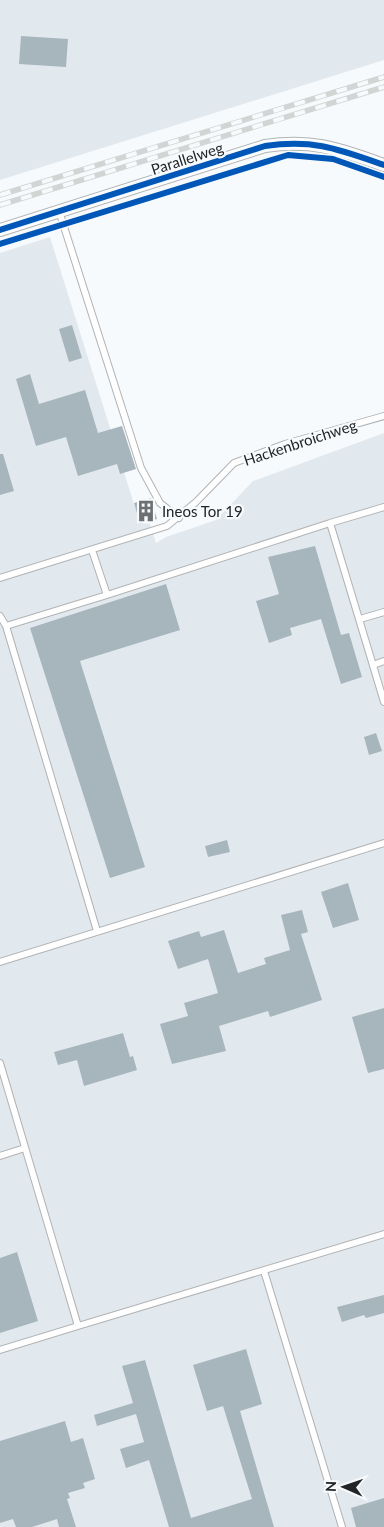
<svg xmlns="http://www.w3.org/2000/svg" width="384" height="1527" font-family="Lato,sans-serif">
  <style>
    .built { fill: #e2e9ee }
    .building { fill: #a7b5bd }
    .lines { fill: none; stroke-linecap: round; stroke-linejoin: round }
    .service-casing { stroke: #b1b3b4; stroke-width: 8 }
    .minor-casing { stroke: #b1b3b4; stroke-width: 14 }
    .service { stroke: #fefeff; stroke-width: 6 }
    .minor { stroke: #fefeff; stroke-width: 12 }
    .rail-casing { stroke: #d3d4d4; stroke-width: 5.5 }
    .rail { stroke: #f6fafd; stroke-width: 4; stroke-dasharray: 11; stroke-linecap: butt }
    .cycleway-casing { stroke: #f6fafd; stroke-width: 9 }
    .cycleway { stroke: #0057b8; stroke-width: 6 }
    .labels { text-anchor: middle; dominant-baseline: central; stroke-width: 4.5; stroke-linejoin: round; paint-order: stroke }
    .street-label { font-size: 15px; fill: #232425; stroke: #f6fafd }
    .poi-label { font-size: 15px; fill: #232425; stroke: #f6fafd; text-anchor: start }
  </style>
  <rect width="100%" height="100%" fill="#f7fafc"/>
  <path class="built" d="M0,0H384V60L0,180Z
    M50,237L140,523L149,521L156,543L166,537L216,520L253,481L384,433V1527H0V253Z"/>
  <path class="building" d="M21,36L68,39L66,67L19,64Z
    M72,325L82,358L69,362L59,329Z
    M30,374L39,404L85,390L98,433L122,426L136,469L120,474L117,464L78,476L66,437L36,446L16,379Z
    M0,454H3L14,491L0,495Z
    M151,498L157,519L140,524L134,503Z
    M315,546L341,635L349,633L362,677L341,684L321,619L290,628L292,635L269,643L256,601L279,594L268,557Z
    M166,584L180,630L80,661L145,867L110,878L30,628Z
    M376,733L382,751L369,755L364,737Z
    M227,840L230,852L208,857L205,846Z
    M348,883L359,920L333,928L321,892Z
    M302,910L308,932L301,934L322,1000L270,1017L268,1011L219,1026L226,1051L172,1064L160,1024L188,1016L184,1003L218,993L208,959L178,969L168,941L199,931L201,937L224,930L238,973L266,964L264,958L290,950L281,915Z
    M384,1008V1069L368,1073L352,1017Z
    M123,1033L130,1057L133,1056L137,1070L84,1086L77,1060L58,1065L54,1052Z
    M17,1252L38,1321L0,1333V1258Z
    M384,1295V1313L366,1318L364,1315L342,1322L337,1307Z
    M246,1349L262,1404L240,1411L274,1527H169L149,1460L126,1468L120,1449L144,1442L136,1414L97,1426L94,1415L133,1403L122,1366L145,1360L191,1518L252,1499L223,1406L207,1411L193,1365Z
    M65,1421L71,1442L83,1438L95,1479L83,1483L85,1488L68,1493L70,1498L67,1499L76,1527H59L57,1519L32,1527H16L13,1519L0,1523V1441Z
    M384,1498V1527H356L351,1508Z"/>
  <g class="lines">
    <g class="service-casing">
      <path id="service" d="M59,211L141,468L160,503L179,518
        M330,523L384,507
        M92,550L107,595L330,523L384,702
        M0,578L167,526L196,502L234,463L285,444L384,416
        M0,616L6,626L97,931
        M360,619L384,612
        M6,626L107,595
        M373,665L384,661
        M0,962L384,843
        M0,1063L78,1326L0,1350
        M0,1156L25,1148
        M264,1271L342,1527
        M78,1326L384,1234"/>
    </g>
    <g class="minor-casing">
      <path id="minor" d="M0,230L265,146C314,139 338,149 384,165"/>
    </g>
    <use href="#service" class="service"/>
    <use href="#minor" class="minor"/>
    <g class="rail-casing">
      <path id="rail" d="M0,195L384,77
        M0,205L384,87"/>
    </g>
    <use href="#rail" class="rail"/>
    <g class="cycleway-casing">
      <path id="cycleway" d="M0,230L265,146C314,139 338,149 384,165
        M0,244L288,155L333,159L384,177"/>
    </g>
    <use href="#cycleway" class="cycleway"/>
  </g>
  <defs>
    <g id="building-bare" transform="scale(1.725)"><path d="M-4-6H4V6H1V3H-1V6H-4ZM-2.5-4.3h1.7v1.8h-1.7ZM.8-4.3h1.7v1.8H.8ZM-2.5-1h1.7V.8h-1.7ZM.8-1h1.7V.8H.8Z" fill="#6d6f70" stroke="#f6fafd" stroke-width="2.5" paint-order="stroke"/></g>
  </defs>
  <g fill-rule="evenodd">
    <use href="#building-bare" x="146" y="511"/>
  </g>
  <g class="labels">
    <g class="street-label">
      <text transform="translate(187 158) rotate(-18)">Parallelweg</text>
      <text transform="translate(300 442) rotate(-18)">Hackenbroichweg</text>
    </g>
    <g class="poi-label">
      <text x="162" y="511">Ineos Tor 19</text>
    </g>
  </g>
  <g transform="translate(344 1487) rotate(272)" stroke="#f6fafd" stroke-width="4" paint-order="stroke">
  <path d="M0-4L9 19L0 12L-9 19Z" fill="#232425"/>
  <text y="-8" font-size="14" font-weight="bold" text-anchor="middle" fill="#232425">N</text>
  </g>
</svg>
